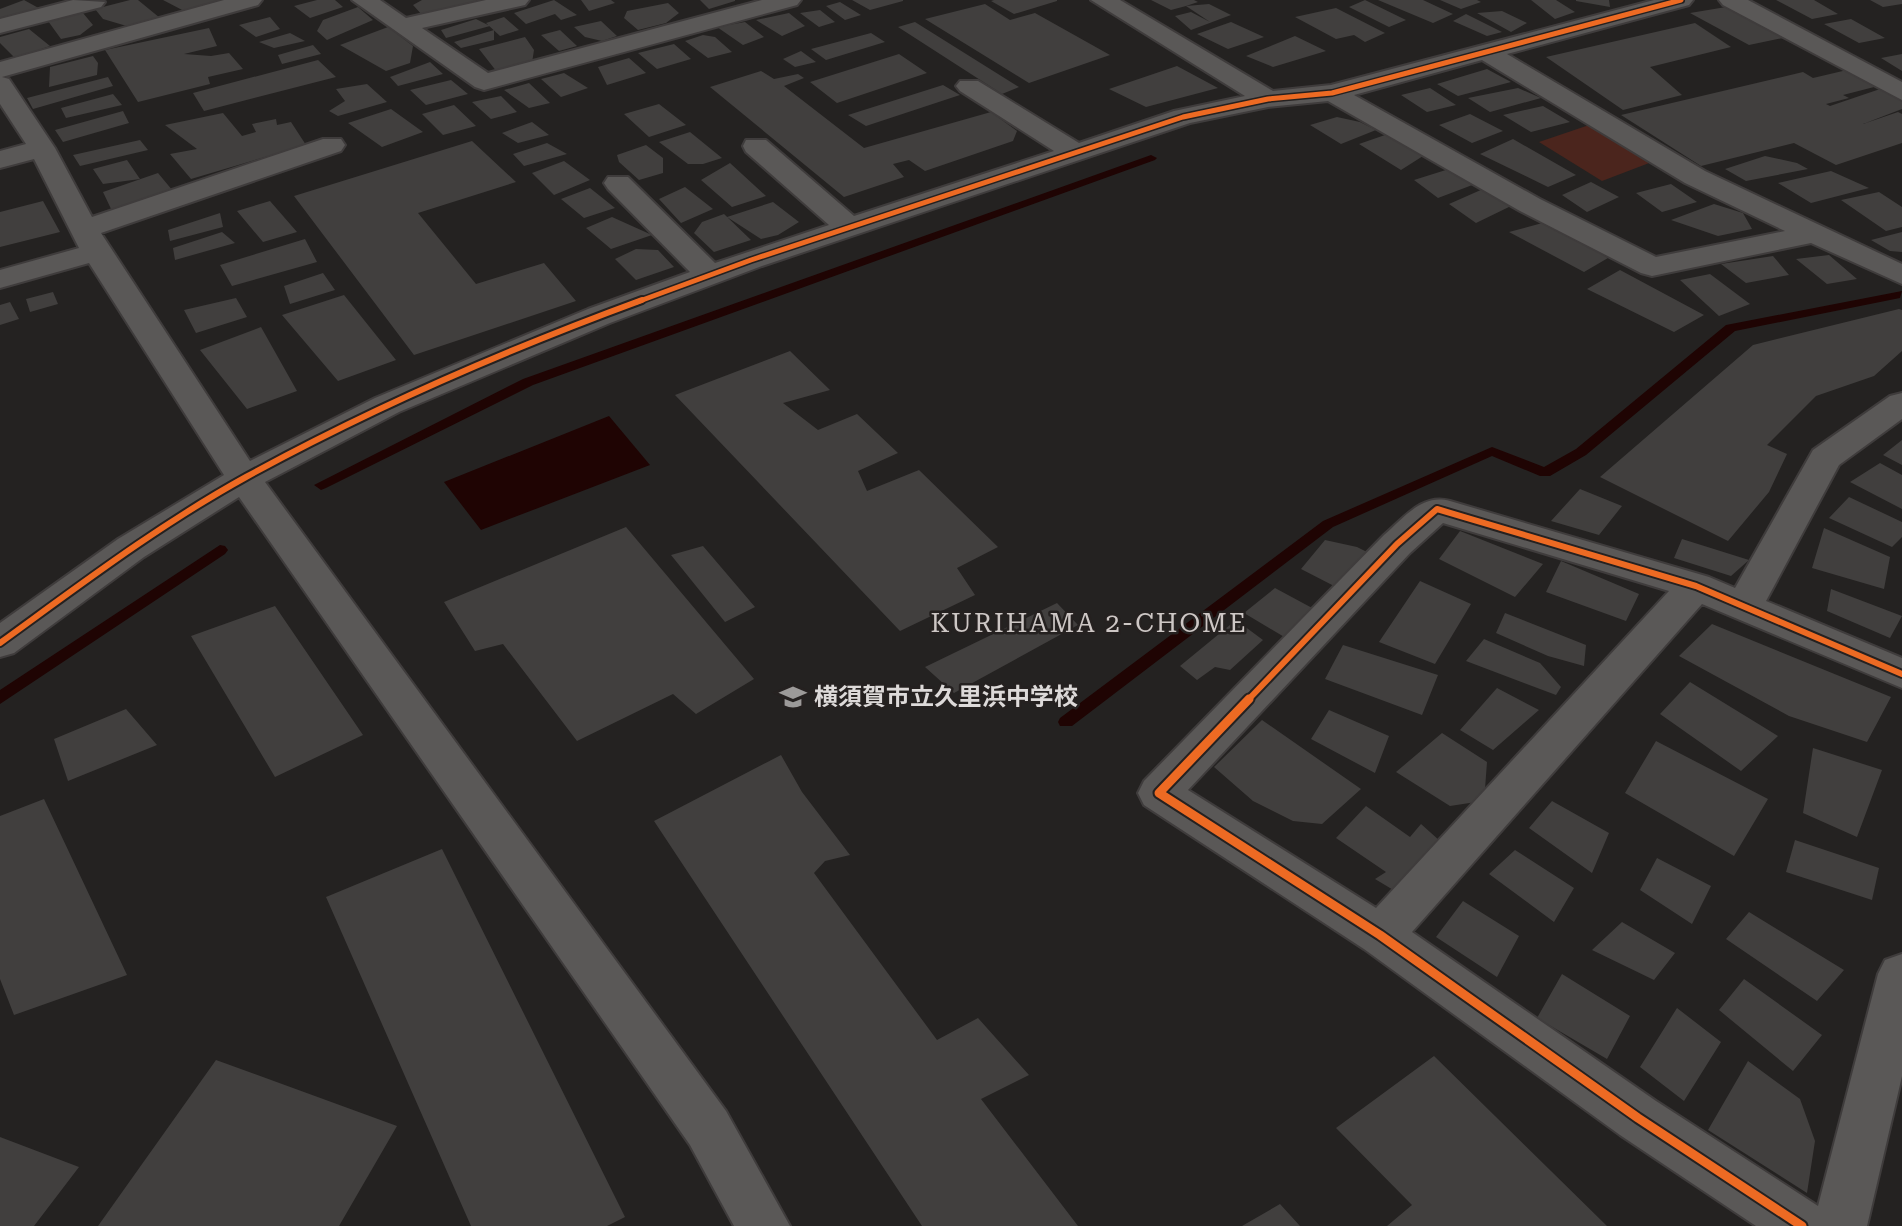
<svg xmlns="http://www.w3.org/2000/svg" width="1902" height="1226" font-family="'Roboto Serif','Noto Sans JP',serif">
  <style>
    .green { fill: #4b251d }
    .water { fill: #1f0403 }
    .lines { fill: none; stroke-linecap: round; stroke-linejoin: round }
    .stream { fill: #1f0403; fill-rule: evenodd }
    .building { fill: #413f3e }
    .minor-casing { stroke: #3f3c3c; stroke-width: 4 }
    .minor { fill: #5a5857; fill-rule: evenodd }
    .cycleway-far2-casing { stroke: #252120; stroke-width: 8 }
    .cycleway-far1-casing { stroke: #252120; stroke-width: 10 }
    .cycleway-casing { stroke: #252120; stroke-width: 13 }
    .cycleway-far2 { stroke: #ed6a23; stroke-width: 5 }
    .cycleway-far1 { stroke: #ed6a23; stroke-width: 6 }
    .cycleway { stroke: #ed6a23; stroke-width: 9 }
    .labels { text-anchor: middle; dominant-baseline: central; stroke-width: 5; stroke-linejoin: round; paint-order: stroke }
    .poi-label { font-size: 24px; font-weight: bold; fill: #dddad9; stroke: #252120; text-anchor: start }
    .neighbourhood-label { font-size: 26px; letter-spacing: 2px; fill: #cdc7c5; stroke: #252120 }
  </style>
  <rect width="100%" height="100%" fill="#242221"/>
  <path class="green" d="M1595,123L1657,160L1602,181L1539,142Z"/>
  <path class="water" d="M609,416L650,465L481,530L444,482Z"/>
  <g class="lines">
    <path class="stream" d="M1151,155L1157,158L1155,160L533,385L326,488L321,490L314,485L523,379Z
      M1902,291L1900,298L1735,331L1586,455L1550,476H1540L1492,456L1333,527L1072,726H1060L1058,722L1060,718L1323,521L1492,447L1544,467L1576,449L1726,325Z
      M220,545L225,546L228,550L225,554L0,704V690Z"/>
  </g>
  <path class="building" d="M24,0L44,11L4,20L0,19V9Z
    M130,0H138L160,18L130,27L103,19L95,9Z
    M163,0H220L186,12Z
    M317,0H335L343,7L310,18L294,6Z
    M422,0H476L477,1L423,16L413,5Z
    M554,0L577,15L561,20L555,14L526,24L514,13Z
    M581,0H611L615,3L589,11Z
    M700,0H735V1L709,9Z
    M852,0H903V1L870,10Z
    M994,0H1057V1L1014,14L991,1Z
    M1151,0H1194L1198,2L1186,6L1209,4L1231,15L1191,30L1175,16L1191,12L1210,22L1186,6L1171,10Z
    M1365,0L1406,20L1389,27L1349,7Z
    M1378,0H1423L1453,14L1433,23Z
    M1440,0H1477L1481,2L1461,9Z
    M1531,0H1556L1575,12L1555,19Z
    M1576,0H1609L1610,7L1576,1Z
    M1776,0H1814L1838,14L1812,19Z
    M1870,0H1902V4L1883,7Z
    M840,2L861,15L845,20L826,6Z
    M668,3L679,13L666,23L638,30L624,18L627,11Z
    M985,4L1010,20L1035,13L1110,55L1029,83L925,19Z
    M358,7L373,20L327,40L317,31L323,20Z
    M1726,7L1783,38L1749,45L1690,13Z
    M1336,8L1385,33L1365,42L1354,35L1336,39L1295,17Z
    M820,10L835,22L819,27L800,13Z
    M1502,11L1527,23L1511,32L1477,13Z
    M83,13L93,25L80,35L61,39L48,21Z
    M789,13L805,26L782,36L756,20Z
    M1466,14L1502,32L1487,36L1453,21Z
    M270,17L280,29L256,37L239,25Z
    M504,17L519,30L500,36L486,23Z
    M476,19L490,26L446,38L441,30Z
    M1851,19L1885,38L1859,43L1824,24Z
    M601,21L617,36L602,41L585,37L574,27Z
    M745,22L764,37L743,45L717,27Z
    M915,22L1019,87L1002,94L898,27Z
    M1231,22L1264,37L1228,49L1197,34Z
    M1695,23L1731,47L1650,67L1682,95L1623,110L1546,57Z
    M388,27L413,46L410,63L386,71L340,45Z
    M209,28L217,46L184,54L211,56L229,53L243,69L208,77L210,84L138,102L105,50Z
    M29,29L50,46L15,58L0,43V37Z
    M494,30V40L461,48L454,42Z
    M560,30L577,46L559,51L541,35Z
    M290,33L305,41L274,48L259,42Z
    M871,33L885,42L826,60L811,49Z
    M703,35L715,37L732,52L708,58L685,41Z
    M1295,36L1326,51L1273,67L1246,56Z
    M525,37L534,50L532,63L497,72L479,49Z
    M674,44L691,59L657,69L638,53Z
    M313,45L321,54L282,64L278,55Z
    M801,51L816,62L795,67L783,59Z
    M899,54L927,73L837,103L810,82Z
    M1902,54V71L1881,58Z
    M93,56L98,63L97,75L49,87L50,67Z
    M629,58L646,73L607,85L598,67Z
    M318,60L336,77L204,111L193,93Z
    M430,62L443,74L398,86L390,77Z
    M1177,66L1218,88L1146,107L1109,89Z
    M1487,69L1511,82L1458,96L1437,84Z
    M1847,70L1878,86L1843,95L1849,98L1826,104L1830,106L1883,88L1902,100V109L1863,124L1898,112L1902,114V143L1836,165L1794,143L1701,166L1621,115L1803,72L1813,78Z
    M761,71L774,79L798,74L804,78L784,86L864,148L991,112L1017,131L1013,141L925,171L909,160L893,164L904,177L844,197L710,87Z
    M564,73L588,88L561,97L541,79Z
    M108,77L113,86L33,109L27,98Z
    M451,80L468,94L426,105L410,90Z
    M529,83L550,103L529,108L504,90Z
    M367,84L387,102L338,116L329,111L345,101L336,89Z
    M943,85L960,95L866,126L848,115Z
    M1430,88L1456,105L1427,112L1401,95Z
    M1518,88L1541,98L1490,112L1468,98Z
    M113,94L122,105L66,118L61,108Z
    M501,96L517,112L491,119L472,102Z
    M659,104L686,125L649,137L624,114Z
    M454,105L476,126L443,135L422,114Z
    M1543,106L1570,122L1531,132L1503,115Z
    M391,109L423,132L382,147L348,123Z
    M123,111L129,123L63,142L55,130Z
    M223,113L242,136L256,132L252,124L276,119L277,125L291,122L306,145L191,179L170,154L197,149L165,125Z
    M1470,114L1503,131L1472,143L1439,125Z
    M1337,117L1360,122L1376,130L1341,144L1310,125Z
    M532,122L549,135L518,143L502,133Z
    M690,132L722,158L703,164H688L659,142Z
    M1385,135L1423,156L1401,170L1359,144Z
    M1513,139L1576,175L1548,187L1480,154Z
    M140,140L148,150L80,166L73,155Z
    M472,141L516,182L418,213L476,284L544,263L576,301L414,355L294,196Z
    M547,143L567,154L524,166L513,154Z
    M646,145L663,158V173L639,180L619,162L617,155Z
    M1765,156L1797,163L1808,169L1746,181L1725,169Z
    M127,160L140,179L103,184L93,169Z
    M564,161L590,180L554,195L532,173Z
    M730,163L766,196L732,207L701,180Z
    M1449,169L1475,184L1438,198L1414,180Z
    M1831,171L1869,188L1811,203L1778,183Z
    M158,173L173,191L112,211L103,192Z
    M1591,182L1619,197L1587,212L1562,195Z
    M1671,184L1697,202L1662,212L1636,193Z
    M685,187L713,209L681,223L659,199Z
    M590,188L615,208L584,218L561,199Z
    M1483,189L1511,206L1476,223L1449,204Z
    M1879,192L1902,207V227L1886,231L1841,200Z
    M43,201L60,232L0,247V212Z
    M270,201L297,232L263,242L237,211Z
    M773,202L799,222L778,235L761,239L727,217Z
    M1714,204L1743,213L1752,229L1718,236L1671,220Z
    M220,213L223,227L170,241L168,230Z
    M724,214L751,240L714,252L694,233L702,222Z
    M612,217L652,235L611,249L586,228Z
    M1546,222L1608,258L1584,272L1509,232Z
    M222,232L235,243L175,260L173,248Z
    M1902,232V252L1890,251L1871,240Z
    M305,239L317,262L232,286L220,265Z
    M636,249L658,250L674,267L636,280L615,259Z
    M1829,255L1857,279L1827,284L1796,259Z
    M1773,256L1789,275L1746,283L1721,264Z
    M1620,270L1704,315L1674,332L1587,289Z
    M323,273L335,290L290,304L284,286Z
    M1710,274L1750,304L1719,316L1680,280Z
    M53,292L58,304L30,312L26,299Z
    M344,295L396,360L338,381L282,315Z
    M236,298L247,317L196,333L184,310Z
    M10,302L19,319L0,325V305Z
    M1899,309L1902,310V351L1874,376L1816,396L1767,445L1787,454L1769,492L1728,541L1600,477L1753,345Z
    M261,327L297,391L247,409L200,350Z
    M790,351L830,390L783,403L818,430L857,414L898,453L858,471L867,491L919,470L998,547L957,568L975,595L900,631L675,395Z
    M1902,440V465L1883,455Z
    M1880,463L1902,475V509L1850,482Z
    M1580,489L1622,506L1599,535L1551,521Z
    M1849,497L1902,522V537L1892,547L1829,518Z
    M626,527L754,679L696,714L673,694L577,741L503,644L475,651L444,602Z
    M1824,528L1890,557L1884,589L1812,568Z
    M1460,531L1543,564L1515,597L1439,559Z
    M1682,539L1749,560L1731,576L1674,558Z
    M1325,540L1357,547L1369,553L1336,587L1301,569Z
    M703,546L755,607L725,622L671,555Z
    M1561,561L1639,594L1626,621L1546,592Z
    M1420,581L1471,604L1435,664L1379,642Z
    M1275,588L1314,609L1286,638L1244,613Z
    M1831,589L1902,616L1890,638L1827,611Z
    M1057,603L1078,625L954,693L925,667Z
    M275,606L363,735L275,777L191,636Z
    M1505,613L1586,645L1584,666L1548,656L1496,633Z
    M1236,620L1263,640L1230,670L1215,667L1197,680L1180,666Z
    M1712,624L1891,697L1867,742L1789,716L1679,656Z
    M1484,639L1540,663L1561,687L1556,695L1466,661Z
    M1343,645L1438,675L1422,715L1325,679Z
    M1690,682L1778,736L1741,771L1660,714Z
    M1497,688L1539,710L1493,750L1460,730Z
    M126,709L157,745L68,781L54,739Z
    M1329,710L1389,736L1375,773L1311,739Z
    M1262,720L1361,789L1322,824L1293,821L1253,801L1214,767Z
    M1442,733L1487,762L1485,789L1476,802L1450,806L1396,772Z
    M1656,741L1768,799L1734,856L1625,793Z
    M1813,748L1882,770L1857,837L1803,813Z
    M781,755L802,792L850,855L825,861L814,873L937,1040L978,1018L1029,1075L981,1099L1078,1226H922L654,821Z
    M44,799L127,975L14,1015L0,979V816Z
    M1552,801L1609,833L1592,873L1529,828Z
    M1366,806L1410,837L1421,824L1440,841L1395,891L1375,879L1386,872L1336,838Z
    M1795,840L1879,868L1872,900L1786,872Z
    M442,849L625,1217L607,1226H471L326,897Z
    M1515,850L1574,888L1554,922L1489,874Z
    M1657,858L1711,886L1692,924L1640,890Z
    M1463,901L1519,936L1497,977L1436,937Z
    M1749,912L1844,970L1817,1001L1726,939Z
    M1622,922L1675,953L1654,980L1592,950Z
    M1562,974L1630,1016L1607,1059L1537,1018Z
    M1744,979L1822,1035L1793,1071L1719,1010Z
    M1677,1008L1721,1042L1684,1101L1640,1067Z
    M1434,1056L1607,1226H1387L1412,1205L1336,1128Z
    M216,1060L397,1126L339,1226H98Z
    M1748,1061L1800,1099L1815,1141L1807,1193L1708,1130Z
    M0,1137L79,1167L34,1226H0Z
    M1280,1204L1300,1226H1242Z"/>
  <g class="lines">
    <g class="minor-casing">
      <path id="minor" d="M73,0L105,2L101,7L0,33V19Z
        M224,0H262L258,5L2,77L9,79L55,148L92,217L323,139H341L345,145L341,151L101,233L250,461L375,398L588,309L690,272L608,189L604,183L608,177H628L715,263L829,225L746,152L743,146L746,140H766L854,216L1054,151L960,91L956,86L960,81H978L1079,143L1174,111L1245,96L1091,0H1120L1273,91L1331,85L1654,0H1693L1689,5L1507,54L1705,171L1902,264V284L1811,243L1652,276L1641,273L1520,211L1328,101L1268,107L1190,123L762,266L610,323L399,412L265,482L726,1111L790,1226H734L690,1145L239,497L144,557L14,653L0,657V623L118,539L224,475L89,263L0,288V270L79,248L34,159L0,168V151L26,144L0,104V62ZM1482,60L1685,183L1785,231L1656,257L1540,199L1354,95Z
        M352,0H380L406,18L486,0H529L525,5L422,28L488,73L762,0H801L797,5L484,90L475,87Z
        M1719,0H1748L1902,82V100L1723,5Z
        M1902,393V419L1839,465L1766,601L1902,658V688L1702,604L1412,932L1656,1101L1818,1206L1878,974L1885,960L1902,954V1076L1867,1226H1756L1620,1135L1364,949L1144,805L1138,793L1144,781L1384,535C1404,518 1422,493 1450,501L1709,577L1735,588L1813,450L1890,396ZM1443,523L1669,591L1376,908L1188,790L1410,553Z"/>
    </g>
    <use href="#minor" class="minor"/>
    <g class="cycleway-far2-casing">
      <path id="cycleway-far2" d="M637,302L751,260L1183,117L1268,99L1332,93L1681,0"/>
    </g>
    <g class="cycleway-far1-casing">
      <path id="cycleway-far1" d="M0,643C80,585 159,525 246,477C372,408 506,350 642,300
        M1248,700L1397,544L1437,509L1696,586L1902,674"/>
    </g>
    <g class="cycleway-casing">
      <path id="cycleway" d="M1249,699L1159,793L1380,935L1638,1118L1802,1226"/>
    </g>
    <use href="#cycleway-far2" class="cycleway-far2"/>
    <use href="#cycleway-far1" class="cycleway-far1"/>
    <use href="#cycleway" class="cycleway"/>
  </g>
  <defs>
    <g id="school-bare" transform="scale(2.1)"><path d="M0-5L7-2L0 1L-7-2ZM-4 1L0 2.5L4 1V4Q0 6-4 4Z" fill="#9c9a99" stroke="#252120" stroke-width="2.5" paint-order="stroke"/></g>
  </defs>
  <g fill-rule="evenodd">
    <use href="#school-bare" x="793" y="697"/>
  </g>
  <g class="labels">
    <g class="poi-label">
      <text x="814" y="697">横須賀市立久里浜中学校</text>
    </g>
    <g class="neighbourhood-label">
      <text x="1089" y="623">KURIHAMA 2-CHOME</text>
    </g>
  </g>
</svg>
